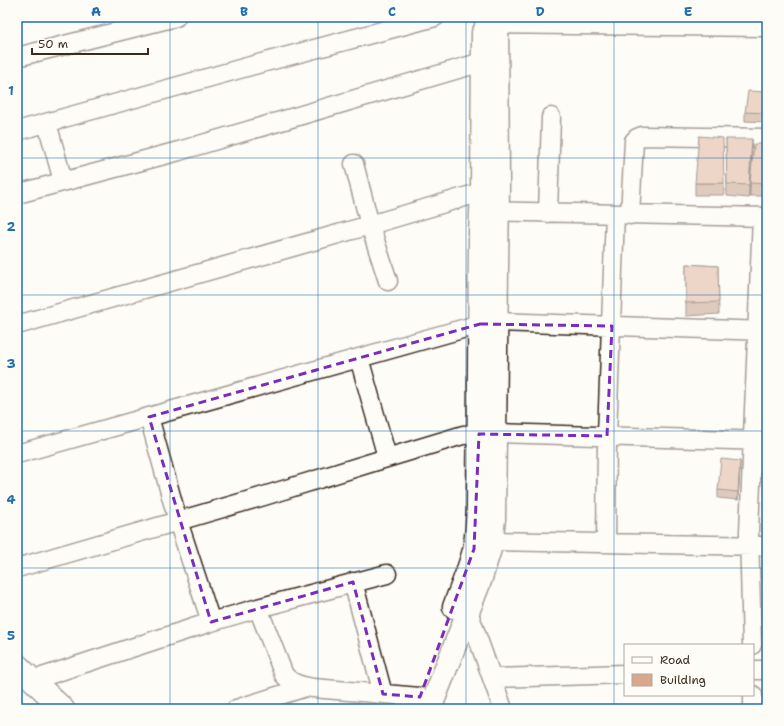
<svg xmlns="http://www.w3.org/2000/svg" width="784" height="726" font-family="'Shantell Sans',sans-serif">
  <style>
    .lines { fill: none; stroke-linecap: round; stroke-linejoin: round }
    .street-casing { stroke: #3b2a1e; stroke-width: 21 }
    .secondary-casing { stroke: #3b2a1e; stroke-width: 25 }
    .street { stroke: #fdfcf7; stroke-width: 18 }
    .secondary { stroke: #fdfcf7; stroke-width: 22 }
    .wall { fill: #bb9078; stroke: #3b2a1e }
    .shaded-wall { fill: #987662; stroke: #3b2a1e }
    .building { fill: #d9a88c; stroke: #3b2a1e }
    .marked { fill: none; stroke: #7b2cbf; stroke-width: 3; stroke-dasharray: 8 5; stroke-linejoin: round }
    .grid { fill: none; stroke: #1f6fb2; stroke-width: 1; stroke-opacity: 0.55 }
    .neatline { fill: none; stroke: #1f6fb2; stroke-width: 1.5 }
    .grid-label { font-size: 13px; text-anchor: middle; font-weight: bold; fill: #1f6fb2 }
  </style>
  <rect width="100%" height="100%" fill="#fdfcf7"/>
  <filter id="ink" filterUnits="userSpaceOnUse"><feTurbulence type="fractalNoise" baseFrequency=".025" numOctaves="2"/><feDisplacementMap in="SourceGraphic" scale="8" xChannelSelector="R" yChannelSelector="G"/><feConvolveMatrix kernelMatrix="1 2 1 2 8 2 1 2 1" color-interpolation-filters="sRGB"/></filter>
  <g filter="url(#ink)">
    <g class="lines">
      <g class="street-casing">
        <path id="street" d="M484,24L767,27
          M17,57L176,17
          M47,123L63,181
          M17,131L254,65L435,17
          M354,164L370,225L388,281
          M17,194L179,151L482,62
          M484,211L767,217
          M548,213L551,117
          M630,215L634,141L637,138L642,136L767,138
          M17,325L370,225L495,188
          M359,358L387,457
          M149,417L178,521L211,622
          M17,454L480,324L497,322L767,331
          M491,541L767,546
          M606,543L607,436L615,214
          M17,568L264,496L367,464L463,435L496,433L767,441
          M353,582L383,694
          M258,608L284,675C292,684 301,686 313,688L420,697
          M468,611L503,709
          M752,645L749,532L762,217
          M753,670H767
          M492,678L625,674
          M33,680L211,622L258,608L387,574
          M753,695V709
          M236,709L306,687"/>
      </g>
      <g class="secondary-casing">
        <path id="secondary" d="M454,607C461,588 469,570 474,550C477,536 477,521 478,506L480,232L482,192L483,33
          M17,665L63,709
          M430,709L480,581L490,549L494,519L498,187L497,17"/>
      </g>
      <use href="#street" class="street"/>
      <use href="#secondary" class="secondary"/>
    </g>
    <path class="wall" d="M767,92V122L745,121V112Z
      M726,139L752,151L749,198L727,196Z
      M767,144V196H750V183Z
      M695,183H724V195H695Z
      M686,264L718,266L719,314L686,316Z
      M740,469L738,500L718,498V490Z"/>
    <path class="shaded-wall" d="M752,139V151L749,198V185Z
      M740,461V469L738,500V492Z"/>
    <path class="building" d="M748,91L767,92V113L745,112Z
      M699,136L723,138L724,183H695Z
      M726,139H752L749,185L727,184Z
      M754,144H767V184L750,183Z
      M686,264L718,266L719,302L686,303Z
      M721,459L740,461L738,492L718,490Z"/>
  </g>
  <path d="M0 0H784V726H0ZM480,324L612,326L607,436L479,434L474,549L420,697L383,694L353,582L211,622L149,417Z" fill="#fdfcf7" fill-opacity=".55" fill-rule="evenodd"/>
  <path class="marked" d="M480,324L612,326L607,436L479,434L474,549L420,697L383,694L353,582L211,622L149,417Z"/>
  <path class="grid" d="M170,17V709M318,17V709M466,17V709M614,17V709M17,158H767M17,295H767M17,431H767M17,568H767"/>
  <rect width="784" height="726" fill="none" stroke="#fdfcf7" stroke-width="44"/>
  <rect x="624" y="644" width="130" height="52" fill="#fdfcf7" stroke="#afa8a0"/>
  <rect x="632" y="657" width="20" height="6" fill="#fdfcf7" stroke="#afa8a0"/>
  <text x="660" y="664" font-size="12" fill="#3b2a1e">Road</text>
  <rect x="632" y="674" width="20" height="12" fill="#d9a88c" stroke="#afa8a0"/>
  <text x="660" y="684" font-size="12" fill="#3b2a1e">Building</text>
  <path d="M32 48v6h116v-6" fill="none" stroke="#3b2a1e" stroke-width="2"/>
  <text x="38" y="48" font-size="12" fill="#3b2a1e" stroke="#fdfcf7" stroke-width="3" paint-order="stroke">50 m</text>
  <rect x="22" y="22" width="740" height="682" class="neatline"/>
  <g class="grid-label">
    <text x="96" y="16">A</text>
    <text x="244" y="16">B</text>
    <text x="392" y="16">C</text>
    <text x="540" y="16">D</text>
    <text x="688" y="16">E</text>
    <text x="11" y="95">1</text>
    <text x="11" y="231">2</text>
    <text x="11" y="368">3</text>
    <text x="11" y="504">4</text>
    <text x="11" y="640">5</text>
  </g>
</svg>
